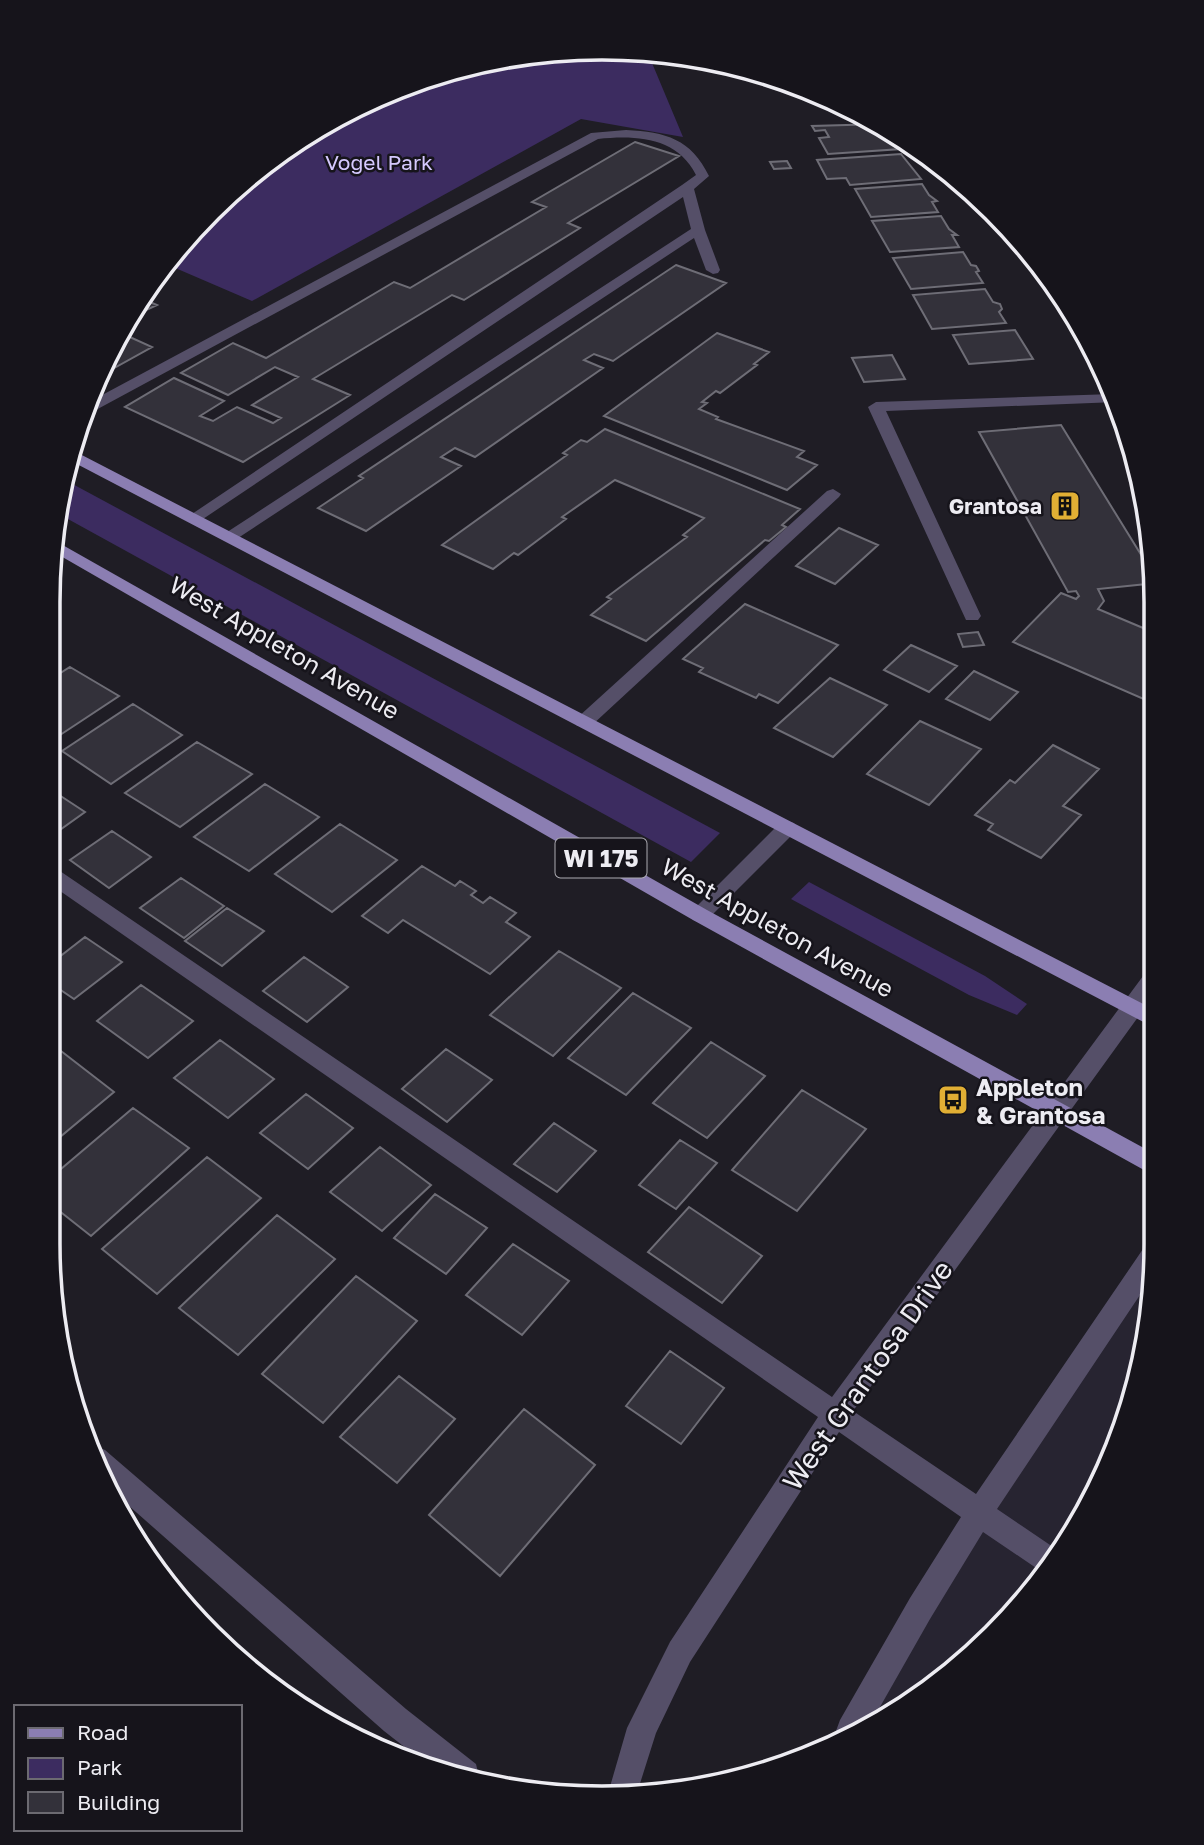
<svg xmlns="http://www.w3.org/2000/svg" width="1204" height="1845" font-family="'Golos Text',sans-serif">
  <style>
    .built { fill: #272431 }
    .green { fill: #3c2c60 }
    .building { fill: #33313a; stroke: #6e6d76; stroke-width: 2 }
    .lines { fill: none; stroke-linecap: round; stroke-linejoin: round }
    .minor { fill: #554f68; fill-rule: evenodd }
    .major { fill: #8b7eb2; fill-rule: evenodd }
    .labels { text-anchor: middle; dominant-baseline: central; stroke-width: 5; stroke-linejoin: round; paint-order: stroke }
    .far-park-label { font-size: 21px; fill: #d5c9fe; stroke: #16141b }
    .far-poi-label { font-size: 21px; font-weight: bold; fill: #edecf2; stroke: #16141b; text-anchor: end }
    .shield { fill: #16141b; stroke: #acabb2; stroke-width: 2 }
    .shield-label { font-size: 23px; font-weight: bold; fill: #edecf2 }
    .street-label { font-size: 24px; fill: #edecf2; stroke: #16141b }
    .poi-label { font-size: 24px; font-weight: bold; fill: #edecf2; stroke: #16141b; text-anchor: start }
    .near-street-label { font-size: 28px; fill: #edecf2; stroke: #16141b }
    .rim { fill: none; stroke: #edecf2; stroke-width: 3.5 }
  </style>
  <rect width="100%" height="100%" fill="#1f1d25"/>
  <path class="built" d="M1152,1257V1315L1114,1456L1019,1608L910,1704L851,1731L892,1652L978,1512Z"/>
  <path class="green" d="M565,48L647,51L683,137L581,119L252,301L166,264L185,237L264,162L356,105L458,66Z
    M67,481L720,833L691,862L57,513Z
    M809,882L985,976L1027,1004L1017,1015L969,995L791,899Z"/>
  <path class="building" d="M882,124L888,128L901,149L828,154L819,138L829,137L825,130L815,131L812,126Z
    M635,142L679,156L568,223L580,228L464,300L452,295L313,379L350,395L243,462L125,407L174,378L224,401L200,416L213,421L237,407L273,423L281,418L252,405L298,377L275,367L228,395L181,373L233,343L266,358L394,282L410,288L546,207L532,202Z
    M901,154L921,179L850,185L846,178L827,179L817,160Z
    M787,161L791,168L774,169L770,162Z
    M922,184L929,195L937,201L932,202L938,212L871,217L855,189Z
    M941,216L949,229L957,235H952L959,247L890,252L872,221Z
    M963,252L971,265L976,266L979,271L976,272L983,283L911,289L893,258Z
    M676,265L726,283L613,361L594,354L584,360L603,368L475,457L455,448L441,457L461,466L366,531L318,508L363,478L359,476Z
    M985,289L993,302L1000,304L1002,309L999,312L1006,323L932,329L913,295Z
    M143,299L157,305L138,314L134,312Z
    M1015,330L1033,359L969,364L953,335Z
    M121,333L152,347L98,377L104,357Z
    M717,333L769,352L754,364L757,365L720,393L716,391L702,402L707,403L699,409L718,417L716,419L804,451L797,457L817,465L787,490L604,416Z
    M892,355L905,379L864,382L852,358Z
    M1061,425L1156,579V583L1098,589L1104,601L1098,609L1155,633V704L1013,642L1061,593L1076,599L1079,596L1076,591L1068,592L979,432Z
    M605,429L800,509L782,525L786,527L769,541L765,540L646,641L591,615L611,599L607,597L687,537L683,535L704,518L615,480L562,517L566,519L518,555L514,553L493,569L442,545L567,455L563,453L581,440L587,442Z
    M839,528L878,545L835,584L796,566Z
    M745,604L838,645L778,703L759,694L756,698L699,672L703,668L683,659Z
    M978,632L984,645L963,647L958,634Z
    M911,645L957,666L929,692L884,670Z
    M70,667L119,696L51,741V679Z
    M974,671L1018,692L990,720L946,699Z
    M830,678L887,705L833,757L774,728Z
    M133,704L182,735L111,784L62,751Z
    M920,721L981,749L929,805L867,774Z
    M197,742L252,774L180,827L125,793Z
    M1053,745L1099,769L1063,806L1081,815L1041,858L988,830L993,824L975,815L1010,780L1015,783Z
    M265,784L319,817L249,871L194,837Z
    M50,789L85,812L50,837Z
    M340,824L397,860L332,912L275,874Z
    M112,831L151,857L109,888L70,860Z
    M422,866L455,886L460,881L476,891L471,895L483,903L490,897L516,913L506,922L530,937L490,974L403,920L388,933L362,916Z
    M181,878L224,906L184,938L140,908Z
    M227,908L264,931L222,966L185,941Z
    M85,937L122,962L74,999L49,982V965Z
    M559,951L621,988L553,1056L490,1015Z
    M304,957L348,987L307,1022L263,991Z
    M141,985L193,1021L148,1058L97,1021Z
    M633,993L691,1028L626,1095L568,1058Z
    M220,1040L274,1079L228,1118L174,1078Z
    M711,1042L765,1076L707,1138L653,1103Z
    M446,1049L492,1080L447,1122L402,1089Z
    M61,1051L114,1092L48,1147V1061Z
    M802,1090L866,1129L797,1211L732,1170Z
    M306,1094L353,1128L308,1169L260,1133Z
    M133,1108L189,1148L91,1236L48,1202V1180Z
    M554,1123L596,1151L557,1192L514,1164Z
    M680,1140L717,1163L676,1209L639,1185Z
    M380,1147L431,1185L382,1231L330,1192Z
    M207,1157L261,1198L157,1294L102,1249Z
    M435,1194L487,1228L446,1274L394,1238Z
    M689,1207L762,1256L722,1303L648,1252Z
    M277,1215L335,1259L238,1355L179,1308Z
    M513,1244L569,1281L522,1335L466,1295Z
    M356,1276L417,1321L323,1423L262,1374Z
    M670,1351L724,1388L681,1444L626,1406Z
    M399,1376L455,1419L397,1483L340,1437Z
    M524,1409L595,1465L500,1576L429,1515Z"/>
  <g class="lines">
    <path class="minor" d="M626,130C666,132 691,139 709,176L694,189L705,230L720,270L718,273L713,274L706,270L694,238L235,540L229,541L221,536L691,229L683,197L200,521L194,523L186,518L682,185L696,175C677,137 636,135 598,139L94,411L88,412L91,401L591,133Z
      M1113,394L1117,402L886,411L981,616L978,620H966L868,407L876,402Z
      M833,489L841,494L839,497L591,726H577L575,722L577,718L827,491Z
      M787,821L794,823L797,828L794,833L707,920L700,923L693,920L690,915L693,910L780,823Z
      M50,867L57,869L832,1397L1146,972L1154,970V995L853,1411L976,1494L1143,1249L1152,1246V1277L997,1509L1056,1549L1042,1572L983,1532L930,1619L872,1721L838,1737L836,1731L840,1720L910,1598L961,1517L839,1432L690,1662L656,1733L637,1793L607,1797L627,1728L670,1642L818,1417L50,884Z
      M95,1446L105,1450L406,1709L476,1764L479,1777L434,1770L384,1731L111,1490L90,1448Z"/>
    <path class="major" d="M76,452L1153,1009V1027L73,462Z
      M52,539L707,910L1153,1153V1175L693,920L52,551Z"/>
  </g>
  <defs>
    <g id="building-square" transform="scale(1.575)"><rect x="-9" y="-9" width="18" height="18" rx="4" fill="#e1af34" stroke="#16141b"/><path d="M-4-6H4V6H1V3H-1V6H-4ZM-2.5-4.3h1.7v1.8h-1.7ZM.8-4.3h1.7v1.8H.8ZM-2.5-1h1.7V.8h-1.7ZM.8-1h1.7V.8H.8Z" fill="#111"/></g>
    <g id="bus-square" transform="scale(1.575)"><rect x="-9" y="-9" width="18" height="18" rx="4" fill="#e1af34" stroke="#16141b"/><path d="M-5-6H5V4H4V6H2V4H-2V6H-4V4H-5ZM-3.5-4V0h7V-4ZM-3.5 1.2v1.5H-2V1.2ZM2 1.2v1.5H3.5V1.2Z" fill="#111"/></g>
  </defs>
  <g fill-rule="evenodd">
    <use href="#building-square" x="1065" y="506"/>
    <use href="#bus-square" x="953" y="1100"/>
  </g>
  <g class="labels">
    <g class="far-park-label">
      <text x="379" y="162">Vogel Park</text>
    </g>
    <g class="far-poi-label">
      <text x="1042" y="506">Grantosa</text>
    </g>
    <rect class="shield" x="555.5" y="838.5" width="91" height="39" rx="5"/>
    <g class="shield-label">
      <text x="601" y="858">WI 175</text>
    </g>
    <g class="street-label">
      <text transform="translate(285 647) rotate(30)">West Appleton Avenue</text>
      <text transform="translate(778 927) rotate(29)">West Appleton Avenue</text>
    </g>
    <g class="poi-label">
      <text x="976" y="1086">Appleton<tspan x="976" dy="28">&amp; Grantosa</tspan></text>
    </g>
    <g class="near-street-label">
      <text transform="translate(867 1375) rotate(-55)">West Grantosa Drive</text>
    </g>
  </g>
  <path d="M0 0H1204V1845H0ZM602 60H602A542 542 0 0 1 1144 602V1244A542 542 0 0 1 602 1786H602A542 542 0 0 1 60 1244V602A542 542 0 0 1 602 60Z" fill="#16141b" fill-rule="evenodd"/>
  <path class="rim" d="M602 60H602A542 542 0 0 1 1144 602V1244A542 542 0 0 1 602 1786H602A542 542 0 0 1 60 1244V602A542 542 0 0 1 602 60Z"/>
  <rect x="14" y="1705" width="228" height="126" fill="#16141b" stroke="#6c6a71" stroke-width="2"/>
  <rect x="28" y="1728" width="35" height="10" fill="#8b7eb2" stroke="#6c6a71" stroke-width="2"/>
  <text x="77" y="1740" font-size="21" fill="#edecf2">Road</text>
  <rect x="28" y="1758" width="35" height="21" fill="#3c2c60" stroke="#6c6a71" stroke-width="2"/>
  <text x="77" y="1775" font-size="21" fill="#edecf2">Park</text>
  <rect x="28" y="1792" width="35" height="21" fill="#33313a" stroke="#6c6a71" stroke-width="2"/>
  <text x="77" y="1810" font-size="21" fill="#edecf2">Building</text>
</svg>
